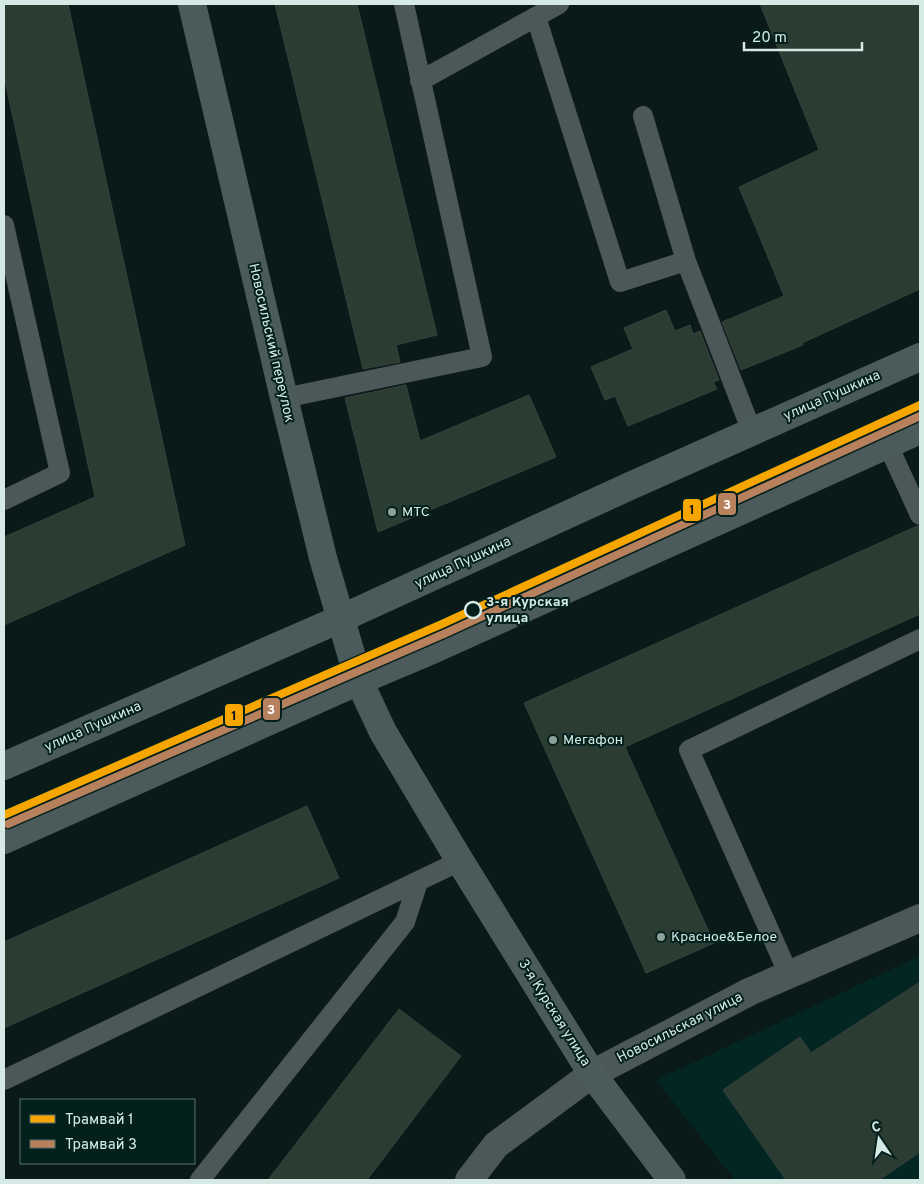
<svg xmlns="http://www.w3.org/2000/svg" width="924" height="1184" font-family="Overpass,sans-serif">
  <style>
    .built { fill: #032622 }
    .building { fill: #2b3c33; stroke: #36423d }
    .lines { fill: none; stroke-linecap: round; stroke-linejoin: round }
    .lane { stroke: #4b5759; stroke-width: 20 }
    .street { stroke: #4b5759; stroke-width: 28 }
    .secondary { stroke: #4b5a5b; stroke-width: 28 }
    .tram-1-casing { stroke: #04201c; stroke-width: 11 }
    .tram-2-casing { stroke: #04201c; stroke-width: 11 }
    .tram-1 { stroke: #f7a600; stroke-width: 8 }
    .tram-2 { stroke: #b6815c; stroke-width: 8 }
    .poi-dot { fill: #8ea19d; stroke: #04201c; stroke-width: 2 }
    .stop-dot { fill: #04201c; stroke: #d5e9e5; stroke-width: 2.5 }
    .labels { text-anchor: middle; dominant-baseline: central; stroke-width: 4; stroke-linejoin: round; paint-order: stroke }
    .street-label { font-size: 14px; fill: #d5e9e5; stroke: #04201c }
    .poi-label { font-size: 14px; fill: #d5e9e5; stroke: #04201c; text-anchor: start }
    .stop-label { font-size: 14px; font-weight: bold; fill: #d5e9e5; stroke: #04201c; text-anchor: start }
    .line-badge { stroke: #04201c; stroke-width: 2 }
    .badge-label { font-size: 14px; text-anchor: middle; font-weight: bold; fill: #fff }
    .pale-badge-label { font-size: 14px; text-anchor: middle; font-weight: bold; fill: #111 }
  </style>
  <rect width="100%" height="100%" fill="#0a1a18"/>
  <path class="built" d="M920,956V1180H735L656,1080Z"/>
  <path class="building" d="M4,4H68L185,545L4,625V537L95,497L4,76Z
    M275,4H357L437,335L396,345L400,362L363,369Z
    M760,4H920V289L802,343L803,345L741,370L722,322L784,296L739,187L819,150Z
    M666,310L675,331L690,325L693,334L700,331L719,380L713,382L717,389L628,426L615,396L605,400L591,367L633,349L624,328Z
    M406,385L420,441L529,395L556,457L378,532L345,398Z
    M917,526L920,527V614L625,747L714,943L646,973L524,703Z
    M307,806L339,878L4,1028V942Z
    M920,982V1152L879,1180H786L723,1090L800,1037L811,1053Z
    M399,1009L461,1056L367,1180H268Z"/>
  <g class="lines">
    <path class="lane" d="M536,17L620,282L686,261L752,432
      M420,81L559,4
      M643,116L686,261
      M4,225L60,473L4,500
      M284,398L482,357L404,4
      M888,445L920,515
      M789,975L689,750L920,639
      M4,1080L460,861
      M200,1180L405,922L418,882"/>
    <path class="street" d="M469,1180L496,1145L592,1074L751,991L920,918"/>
    <path class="secondary" d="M192,4L284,398L323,558L359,681L383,732L460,861L592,1074L672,1180
      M4,766L340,619L630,486L920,357
      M4,840L359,681L432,650L920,430"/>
    <g class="tram-1-casing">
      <path id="tram-1" d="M4,815L442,624L920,405"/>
    </g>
    <g class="tram-2-casing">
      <path id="tram-2" d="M8,824L446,633L920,416"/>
    </g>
    <use href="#tram-1" class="tram-1"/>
    <use href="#tram-2" class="tram-2"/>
  </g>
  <g class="poi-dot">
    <circle cx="392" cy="512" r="5"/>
    <circle cx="553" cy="740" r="5"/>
    <circle cx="661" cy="937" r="5"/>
  </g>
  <circle class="stop-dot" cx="473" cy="610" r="8"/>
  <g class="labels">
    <g class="street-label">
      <text transform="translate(271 343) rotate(77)">Новосильский переулок</text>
      <text transform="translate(832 396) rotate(-24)">улица Пушкина</text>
      <text transform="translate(463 563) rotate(-25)">улица Пушкина</text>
      <text transform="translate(93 727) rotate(-24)">улица Пушкина</text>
      <text transform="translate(554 1013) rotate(58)">3-я Курская улица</text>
      <text transform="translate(680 1028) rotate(-27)">Новосильская улица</text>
    </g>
    <g class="poi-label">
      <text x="402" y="512">МТС</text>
      <text x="563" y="740">Мегафон</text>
      <text x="671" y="937">Красное&amp;Белое</text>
    </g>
    <g class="stop-label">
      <text x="486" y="602">3-я Курская<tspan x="486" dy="16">улица</tspan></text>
    </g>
  </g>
  <g class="line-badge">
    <rect x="717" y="492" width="20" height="24" rx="5" fill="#b6815c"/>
    <rect x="682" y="498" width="20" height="24" rx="5" fill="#f7a600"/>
    <rect x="262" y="697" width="19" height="24" rx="5" fill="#b6815c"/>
    <rect x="224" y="703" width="20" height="24" rx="5" fill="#f7a600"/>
  </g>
  <g class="badge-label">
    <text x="727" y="509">3</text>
    <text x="271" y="714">3</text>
  </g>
  <g class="pale-badge-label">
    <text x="692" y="514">1</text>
    <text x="234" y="720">1</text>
  </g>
  <rect width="924" height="1184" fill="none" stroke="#d5e9e5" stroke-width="10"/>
  <rect x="20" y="1099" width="175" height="65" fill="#04201c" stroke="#58706c"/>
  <rect x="30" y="1115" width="25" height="8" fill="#f7a600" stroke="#58706c"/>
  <text x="65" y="1124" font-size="15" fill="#d5e9e5">Трамвай 1</text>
  <rect x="30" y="1140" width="25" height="8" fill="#b6815c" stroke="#58706c"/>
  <text x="65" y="1149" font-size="15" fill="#d5e9e5">Трамвай 3</text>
  <g transform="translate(879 1139) rotate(347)" stroke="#04201c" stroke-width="4" paint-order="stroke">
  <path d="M0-4L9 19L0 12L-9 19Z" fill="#d5e9e5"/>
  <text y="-8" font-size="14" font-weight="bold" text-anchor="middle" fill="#d5e9e5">С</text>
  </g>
  <path d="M744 42v8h118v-8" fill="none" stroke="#d5e9e5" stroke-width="2.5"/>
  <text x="752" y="42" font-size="15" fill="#d5e9e5" stroke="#04201c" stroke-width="4" paint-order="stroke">20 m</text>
</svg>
